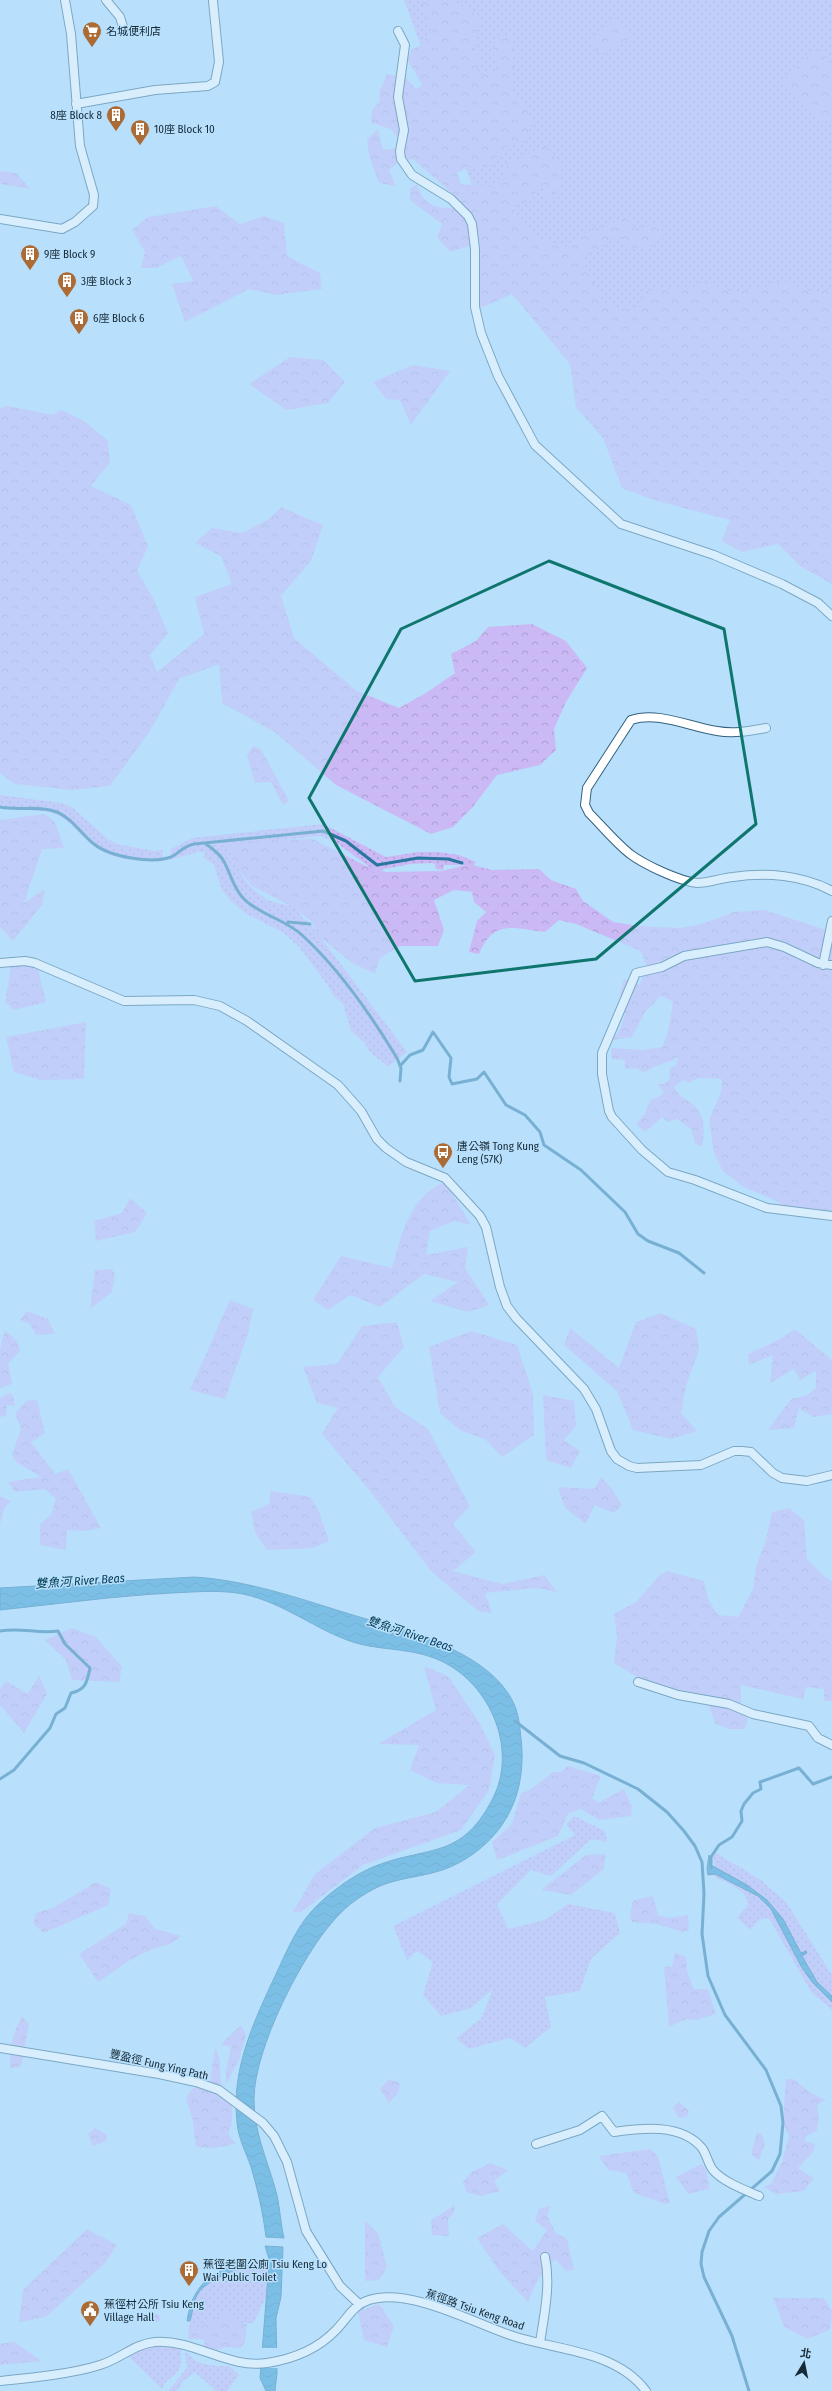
<svg xmlns="http://www.w3.org/2000/svg" width="832" height="2391" font-family="'Fira Sans Condensed','Noto Sans TC',sans-serif">
  <style>
    .grass { fill: url(#grass-dots) }
    .forest { fill: url(#forest-crowns) }
    .water { fill: url(#water-waves); stroke: #2976a0 }
    .pier { fill: #b8e0fc }
    .lines { fill: none; stroke-linecap: round; stroke-linejoin: round }
    .stream { stroke: #2976a0; stroke-width: 3 }
    .minor-casing { stroke: #326280; stroke-width: 10 }
    .minor { stroke: #fff; stroke-width: 8 }
    .marked { fill: none; stroke: #0f766e; stroke-width: 3; stroke-linejoin: round }
    .labels { text-anchor: middle; dominant-baseline: central; stroke-width: 3; stroke-linejoin: round; paint-order: stroke }
    .poi-label { font-size: 11px; fill: #152936; stroke: #b8e0fc; text-anchor: start }
    .street-label { font-size: 11px; fill: #152936; stroke: #b8e0fc }
    .water-label { font-size: 12px; font-style: italic; fill: #003955; stroke: #b8e0fc }
  </style>
  <defs>
    <pattern id="grass-dots" width="8" height="8" patternUnits="userSpaceOnUse"><rect width="8" height="8" fill="#cab9f5"/><path d="M2 2h.1M6 6h.1" fill="none" stroke="#ad9fd3" stroke-width="1.8" stroke-linecap="round"/></pattern>
    <pattern id="forest-crowns" width="20" height="18" patternUnits="userSpaceOnUse"><rect width="20" height="18" fill="#cab9f5"/><path d="M2 6a3 3 0 1 1 6 0M12 15a3 3 0 1 1 6 0" fill="none" stroke="#ad9fd3"/></pattern>
    <pattern id="water-waves" width="16" height="10" patternUnits="userSpaceOnUse"><rect width="16" height="10" fill="#3197ce"/><path d="M0 5q4-4 8 0t8 0" fill="none" stroke="#287ba8"/></pattern>
  </defs>
  <rect width="100%" height="100%" fill="#b8e0fc"/>
  <path class="grass" d="M404,0H832V515L512,294Z
    M0,795L62,803L73,808L109,840L117,844L154,851L163,850L162,861C141,862 113,860 95,847C80,836 70,819 52,813C35,808 17,812 0,808Z
    M323,824L386,857L418,852H438L459,855L476,862L474,865H444L443,870L436,869L435,864L432,863L410,864L380,870L371,868L334,841L319,836L229,846C235,866 246,887 266,899C276,904 288,904 298,909L302,918L310,923H296L312,926L407,1052L388,1067L369,1051L364,1042L351,1031L343,1004L334,996L329,987L299,947L284,933L245,913L230,900L222,890L214,865L203,857L206,852H198L170,860L171,849L192,838Z
    M574,1816L605,1831L607,1842L591,1839L551,1876L531,1870L497,1904L508,1929L545,1920L568,1904L615,1913L620,1933L591,1959L580,1991L545,1997L551,2027L525,2048L510,2038L468,2049L456,2038L481,2019L493,1989L471,2008L441,2016L423,1995L433,1962L417,1951L407,1960L393,1926L575,1835L566,1824Z
    M716,1853L761,1880L786,1902L832,1975V2010L812,1993L770,1920L766,1918L759,1920L750,1930L737,1917L748,1905C747,1886 723,1884 710,1873L715,1865L713,1856Z
    M265,2263H269L267,2295L254,2322C241,2326 233,2322 221,2315L217,2320L191,2331L190,2335L188,2333C191,2321 191,2300 200,2291C215,2273 244,2268 265,2263Z
    M154,2346L181,2349C180,2355 183,2362 180,2367C177,2377 165,2378 162,2389L128,2356L142,2349Z
    M185,2353C191,2354 191,2358 196,2361C206,2366 218,2366 229,2366L239,2375L227,2391H216L195,2372L182,2382L181,2387L175,2391H168L187,2368Z"/>
  <path class="forest" d="M421,0H446L468,7L480,21L473,56L479,63L476,75L497,72L493,48L498,35L513,38L514,54L512,93C530,113 537,115 525,142L516,145L510,142L492,162L484,167L470,166L457,173L461,184L490,187L503,175L509,163L522,160L543,144L553,153L555,163L562,167L559,189L549,200L541,186L532,201L514,203L515,213L533,233L556,245L567,246L573,244L592,229L604,227L627,215L634,229L658,224L664,237L647,246L631,250L625,246L623,237L616,236L600,250L589,251L580,256L603,302L617,309L626,305L629,310H636L647,291L712,284L734,293L786,282L813,293L832,289V584L800,566L778,544L742,552L722,541L730,520L657,501L622,488L603,438L576,407L570,364L512,294L478,309L477,247L482,242L450,252L437,237L442,224L410,200V189L417,184C423,204 433,208 453,208L454,195L413,159L400,161L389,170L396,186L379,183L369,155L367,139L378,129L383,150L397,148L399,139L391,129L371,123L372,110L380,101L379,92L387,74L406,78L416,89L422,85L408,60L411,50L421,45L431,30Z
    M616,19L631,39L600,54L590,39Z
    M822,50L832,67V122H819L781,84L810,53Z
    M0,171L16,173L30,189L0,184Z
    M216,206L240,224L264,216L284,223L287,256L320,273L322,289L276,295L249,289L185,322L172,284L193,281L181,256L156,268H141L145,252L132,230L148,217Z
    M290,357L323,360L345,382L328,403L286,410L249,384Z
    M413,365L450,371L411,425L400,400L386,399L373,382Z
    M8,406L53,415L62,410L84,421L108,441L110,462L91,486L131,505L148,546L137,571L153,598L168,633L150,655L157,672L204,634L195,597L232,584L221,556L195,543L212,528L242,533L269,519L281,507L323,525L311,561L281,596L294,638L357,691L399,708L426,693L455,673L451,654L476,641L488,627L532,624L566,641L587,668L566,702L554,729L556,750L540,765L497,775L472,808L453,827L431,834L336,785L276,733L222,703L219,664L179,679L150,731L110,786L72,790L15,784L0,773V408Z
    M253,746L261,749L289,801L283,805L271,782L255,783L247,755Z
    M45,814L55,822L64,848L42,849L24,903L45,889L42,905L13,941L0,927V820Z
    M313,839L366,866L386,872L442,871L469,864L492,870L539,869L551,880L576,889L583,901L613,922L638,926L680,928L702,924L734,912L765,910L832,932V1217L786,1211L779,1202L742,1186L723,1171L714,1153L709,1120L721,1092L722,1079L698,1078L689,1083L683,1080L674,1087C678,1095 683,1098 690,1102C706,1114 705,1129 702,1147L695,1144L691,1129L677,1119L668,1122L662,1117L645,1132L636,1124L644,1115L651,1099L657,1098L664,1092L657,1084H664L669,1080L670,1068L676,1065L679,1057C668,1063 655,1065 644,1073L637,1068L625,1069V1060L612,1059L611,1048L643,1050L662,1047L668,1032L673,1002L661,996L645,1012L632,1037L613,1040C623,1025 630,1013 620,994L624,979L640,985L646,965L641,951L576,924L559,920L545,932C512,928 494,919 479,954L469,952L477,921L486,912L474,902L472,892L454,890L434,900L444,930L438,946H400L380,958L375,974L351,962L320,937L311,921L293,907L252,886L235,865L227,848L229,846L267,840Z
    M37,965L46,1002L14,1010L5,1002L11,966Z
    M86,1022L84,1079L40,1080L14,1072L6,1037Z
    M445,1182L471,1225L454,1221L430,1231L426,1255L468,1247L465,1268L489,1305L468,1312L430,1301L458,1282L424,1274L380,1307L350,1295L328,1310L313,1300L341,1256L392,1268C402,1234 409,1197 445,1182Z
    M130,1198L147,1213L135,1232L96,1241L94,1221L122,1213Z
    M112,1269L115,1275L112,1292L90,1309L95,1270Z
    M230,1300L253,1309L248,1334L225,1399L190,1390Z
    M27,1311L48,1319L55,1334L36,1335L30,1324L20,1320Z
    M661,1313L696,1329L699,1350L686,1386L681,1413L697,1431L671,1439L633,1430L617,1391L564,1345L570,1328L619,1368L636,1322Z
    M397,1322L404,1347L378,1377L395,1407L428,1429L470,1506L453,1524L476,1552L453,1571L502,1584L544,1575L557,1592L536,1588L485,1593L492,1613L478,1611L431,1571L370,1491L322,1434L338,1408L317,1403L303,1367L337,1364L362,1326Z
    M795,1329L832,1360V1414L813,1417L799,1408L794,1428L768,1430L791,1399L807,1395L816,1388V1371L800,1380L794,1369L770,1383L773,1355L749,1365L748,1354L782,1338Z
    M5,1330L17,1341L20,1351L8,1363L12,1384L0,1388V1350Z
    M471,1331L517,1345L533,1394L534,1435L502,1457L485,1439L461,1431L440,1413L429,1347Z
    M10,1393L13,1396L15,1406L7,1405L6,1416L0,1417V1398Z
    M543,1395L574,1401L576,1426L564,1440L580,1451L571,1468L546,1460Z
    M37,1400L45,1433L31,1442L55,1474L68,1469L101,1528L84,1531L67,1530L66,1550L40,1545V1524L51,1515L56,1499L45,1489L15,1492L8,1482L41,1477L16,1462L12,1455L21,1429L15,1413L26,1401Z
    M601,1477L611,1488L622,1505L614,1513L594,1505L586,1524L565,1508L558,1487L594,1489Z
    M271,1491L311,1497L319,1512L329,1541L313,1548L267,1550L255,1532L251,1512L269,1504Z
    M0,1493L1,1497L11,1501L4,1509L0,1524Z
    M789,1508L804,1520L807,1559L824,1576L832,1581V1701H824V1689L806,1687L803,1699L741,1685V1709L748,1719L745,1729H728L715,1723L707,1701L650,1685L614,1663L617,1637L614,1614L636,1602L659,1576L667,1571L704,1581L708,1599L718,1615L738,1617L753,1589L756,1567L766,1540L772,1512Z
    M72,1628L96,1637L122,1667L119,1682L72,1680L66,1660L45,1640Z
    M424,1666L448,1676L479,1722L495,1755L489,1790L461,1830L363,1865L301,1912H293L315,1874L375,1828L436,1812L469,1785L436,1783L410,1770L419,1745L378,1744L436,1710Z
    M39,1675L47,1694L24,1733L0,1705V1689L6,1681L28,1694Z
    M568,1766L601,1776L592,1798L598,1803L624,1789L632,1806L631,1816L600,1820L580,1809L568,1814L558,1836L497,1860L492,1842L512,1824L521,1793L530,1790L553,1772H561Z
    M606,1854L604,1869L571,1895L541,1890L586,1855Z
    M96,1882L111,1889L108,1905L44,1933L33,1924L36,1913L53,1908Z
    M653,1896L658,1915L669,1918L688,1915L689,1930L683,1932L657,1924L632,1922L630,1915L633,1900Z
    M129,1913L145,1916L155,1929L181,1936C169,1947 162,1945 148,1951C130,1958 114,1972 98,1982L79,1954L126,1924Z
    M675,1952L686,1957L687,1972L694,1989H708L716,2014L696,2020L686,2019L669,2027L664,1967L672,1966Z
    M22,2016L29,2025L21,2066L10,2069C10,2049 12,2034 22,2016Z
    M241,2025L246,2035L239,2060L226,2084V2071L231,2047L221,2044Z
    M215,2048C222,2058 219,2070 221,2081C222,2089 227,2091 229,2097C234,2108 233,2124 228,2134L236,2144L214,2148L196,2147L193,2121L186,2098L192,2089L210,2081Z
    M389,2079L400,2083L398,2093L389,2103L380,2089Z
    M786,2079H793L811,2093L826,2100L817,2105L819,2116L817,2131L806,2136L805,2141L815,2144L813,2152L798,2168L814,2178L804,2191L776,2194L764,2187L771,2184L782,2162L789,2136L783,2123Z
    M679,2102L689,2111L687,2117L678,2118L673,2107Z
    M95,2128L107,2135L106,2141L93,2146L88,2134Z
    M757,2132L762,2135L765,2144L759,2161L751,2154Z
    M651,2149L658,2157L670,2203L665,2204L634,2193L626,2173L608,2170L599,2156Z
    M491,2163L508,2170L494,2181L500,2191L481,2196L466,2192L463,2182L471,2172Z
    M701,2164L706,2169L709,2189L688,2194L676,2177Z
    M455,2205L454,2212L448,2220L449,2236L432,2235L431,2220Z
    M551,2206L547,2215L555,2232L567,2239L574,2270L566,2271L555,2259L538,2279L528,2302L499,2271L477,2238L503,2224L533,2251L547,2230L535,2221L539,2209Z
    M365,2221L378,2233L387,2267L379,2280L365,2281Z
    M87,2229L117,2245L105,2263L46,2317L19,2322L23,2290Z
    M773,2298H824L832,2311L830,2330L807,2339L784,2327Z
    M379,2304L394,2326L387,2347L364,2340L358,2312Z
    M227,2313L237,2323L247,2324L245,2342L241,2348L225,2347L217,2350L203,2346L205,2342L202,2339H188L190,2331Z
    M152,2314H157L161,2317L158,2322H153L148,2319Z
    M14,2342L42,2361L0,2365V2344Z"/>
  <path class="water" d="M194,1577C245,1580 295,1597 343,1612C397,1629 489,1648 514,1704C519,1715 520,1728 521,1739C524,1761 521,1789 511,1809C498,1838 469,1862 439,1871C420,1877 399,1878 380,1886C363,1894 347,1905 335,1919C302,1955 254,2049 254,2099C254,2132 266,2156 275,2188C280,2204 280,2221 284,2238L266,2237C263,2213 258,2191 251,2167C246,2152 238,2138 237,2122C231,2069 254,2021 276,1974C286,1953 295,1930 311,1912C327,1894 350,1877 373,1867C427,1845 460,1861 492,1800C520,1748 488,1678 434,1658C406,1647 375,1651 347,1640C310,1626 277,1599 237,1593C216,1590 194,1592 172,1593C115,1596 57,1604 0,1610V1588Z
    M709,1855L711,1865L747,1885L767,1900L783,1919L801,1953L806,1951L807,1953L802,1956L817,1982L832,1996V2002L812,1982L801,1966L771,1909L758,1896L715,1874L708,1875L707,1869Z
    M265,2246L283,2247L281,2297L276,2318L277,2373L275,2391H266L260,2378L269,2263C253,2261 209,2278 199,2292C193,2300 193,2312 190,2321H187C194,2272 226,2267 269,2259Z"/>
  <path class="pier" d="M259,2348H278L279,2368H258Z"/>
  <g class="lines">
    <path class="stream" d="M0,807C18,811 40,805 57,812C73,819 81,834 94,844C110,857 152,864 171,857C179,854 181,847 194,844L323,831L346,841L377,865L418,858L448,859L462,863
      M205,843C211,848 219,853 223,860C231,873 232,887 244,899C261,916 286,919 303,936C340,970 371,1015 397,1058L401,1068L400,1081
      M288,922L310,924
      M400,1066L410,1055L423,1050L433,1032L451,1058L449,1077L452,1084L477,1079L484,1072L506,1105L525,1115L540,1132L544,1145L581,1170L625,1212L638,1234L648,1241L679,1253L704,1273
      M0,1631C20,1627 38,1634 58,1631L65,1644L90,1668C87,1682 86,1690 71,1693L65,1708L56,1714L50,1728L14,1770L0,1779
      M515,1721L560,1756L584,1763L638,1789L667,1812L684,1831L695,1846L702,1862L704,1894L702,1934L708,1976L725,2015L766,2070L781,2106L783,2123L780,2154L772,2171L719,2217L709,2231L702,2252L701,2264L704,2277L732,2336L749,2391
      M711,1868V1857L719,1845L732,1837L742,1821L741,1811L744,1804L753,1793L761,1789L760,1782L799,1768L813,1784L832,1777"/>
    <g class="minor-casing">
      <path id="minor" d="M106,0L120,17L124,30
        M398,31L405,45L398,97L404,130L400,151L401,159L412,175L451,199L468,216L472,224L475,249V307L481,333L498,376L535,445L621,524L714,555L782,584L818,603L832,616
        M76,104L155,90L208,86L215,82L219,62L213,1
        M0,219L62,229L75,222L93,206L94,195L80,146L71,34L65,0
        M766,728C749,731 734,734 717,731C690,727 658,711 631,720L587,788L585,805L589,813C602,826 615,842 630,854C645,865 679,881 697,883C709,883 721,878 733,877C766,872 803,875 832,891
        M0,963L25,961L35,963L124,1001L194,1000L220,1006L247,1021L338,1085L361,1111L377,1139L386,1148L406,1162L445,1178L480,1216L486,1227L500,1287L507,1306L516,1318L584,1389L596,1409L611,1451L617,1459L629,1466L637,1468L701,1465L734,1451H742L751,1452L773,1473L782,1478L807,1481L832,1475
        M823,965L832,921
        M832,965L818,963L784,947L767,942L684,956L662,967L636,973L602,1053V1074L609,1111L612,1117L642,1150L668,1172L695,1180L767,1208L832,1216
        M638,1682L678,1695L729,1704L753,1714L809,1726L818,1738L832,1745
        M0,2048L159,2074L196,2082L219,2090L263,2123L274,2136L287,2162L306,2231L340,2286L359,2304
        M536,2144L580,2130L602,2116L614,2132C642,2128 681,2123 702,2148C707,2155 708,2164 713,2170C723,2182 745,2190 759,2196
        M540,2343C544,2315 551,2285 545,2257
        M0,2381C30,2378 72,2374 100,2365C120,2359 134,2344 155,2342C194,2339 228,2369 267,2363C293,2359 318,2349 336,2330C347,2319 353,2305 369,2300C408,2287 472,2322 510,2335C539,2345 572,2348 601,2359C619,2366 635,2376 646,2391"/>
    </g>
    <use href="#minor" class="minor"/>
  </g>
  <path d="M0 0H832V2391H0ZM549,561L724,629L756,824L596,959L415,981L309,798L401,629Z" fill="#b8e0fc" fill-opacity=".55" fill-rule="evenodd"/>
  <path class="marked" d="M549,561L724,629L756,824L596,959L415,981L309,798L401,629Z"/>
  <defs>
    <g id="supermarket-pin" transform="scale(1)"><path d="M0 17L-7.5 6A9.5 9.5 0 1 1 7.5 6Z" fill="#ac6b35" stroke="#b8e0fc"/><path d="M-6-5.5h2.5l.6 2H6L4.5 2H-2.5L-4.4-4H-6ZM-1.5 3.2a1.3 1.3 0 1 0 .1 0ZM3 3.2a1.3 1.3 0 1 0 .1 0Z" fill="#fff"/></g>
    <g id="building-pin" transform="scale(1)"><path d="M0 17L-7.5 6A9.5 9.5 0 1 1 7.5 6Z" fill="#ac6b35" stroke="#b8e0fc"/><path d="M-4-6H4V6H1V3H-1V6H-4ZM-2.5-4.3h1.7v1.8h-1.7ZM.8-4.3h1.7v1.8H.8ZM-2.5-1h1.7V.8h-1.7ZM.8-1h1.7V.8H.8Z" fill="#fff"/></g>
    <g id="bus-pin" transform="scale(1)"><path d="M0 17L-7.5 6A9.5 9.5 0 1 1 7.5 6Z" fill="#ac6b35" stroke="#b8e0fc"/><path d="M-5-6H5V4H4V6H2V4H-2V6H-4V4H-5ZM-3.5-4V0h7V-4ZM-3.5 1.2v1.5H-2V1.2ZM2 1.2v1.5H3.5V1.2Z" fill="#fff"/></g>
    <g id="civic-pin" transform="scale(1)"><path d="M0 17L-7.5 6A9.5 9.5 0 1 1 7.5 6Z" fill="#ac6b35" stroke="#b8e0fc"/><path d="M-.6-6.5H3V-4.5H.6V-3L4-1V1h2V6H-6V1h2V-1L-.6-3ZM-1.2 2.5V6h2.4V2.5Z" fill="#fff"/></g>
  </defs>
  <g fill-rule="evenodd">
    <use href="#supermarket-pin" x="92" y="31"/>
    <use href="#building-pin" x="116" y="115"/>
    <use href="#building-pin" x="140" y="129"/>
    <use href="#building-pin" x="30" y="254"/>
    <use href="#building-pin" x="67" y="281"/>
    <use href="#building-pin" x="79" y="318"/>
    <use href="#bus-pin" x="443" y="1152"/>
    <use href="#building-pin" x="189" y="2270"/>
    <use href="#civic-pin" x="90" y="2310"/>
  </g>
  <g class="labels">
    <g class="poi-label">
      <text x="106" y="31">名城便利店</text>
      <text x="102" y="115" text-anchor="end">8座 Block 8</text>
      <text x="154" y="129">10座 Block 10</text>
      <text x="44" y="254">9座 Block 9</text>
      <text x="81" y="281">3座 Block 3</text>
      <text x="93" y="318">6座 Block 6</text>
      <text x="457" y="1146">唐公嶺 Tong Kung<tspan x="457" dy="13">Leng (57K)</tspan></text>
      <text x="203" y="2264">蕉徑老圍公廁 Tsiu Keng Lo<tspan x="203" dy="13">Wai Public Toilet</tspan></text>
      <text x="104" y="2304">蕉徑村公所 Tsiu Keng<tspan x="104" dy="13">Village Hall</tspan></text>
    </g>
    <g class="street-label">
      <text transform="translate(159 2065) rotate(13)">豐盈徑 Fung Ying Path</text>
      <text transform="translate(475 2310) rotate(19)">蕉徑路 Tsiu Keng Road</text>
    </g>
    <g class="water-label">
      <text transform="translate(80 1581) rotate(-4)">雙魚河 River Beas</text>
      <text transform="translate(410 1634) rotate(18)">雙魚河 River Beas</text>
    </g>
  </g>
  <g transform="translate(804 2363) rotate(10)" stroke="#b8e0fc" stroke-width="3" paint-order="stroke">
  <path d="M0-3L7 15L0 10L-7 15Z" fill="#152936"/>
  <text y="-6" font-size="11" font-weight="bold" text-anchor="middle" fill="#152936">北</text>
  </g>
</svg>
